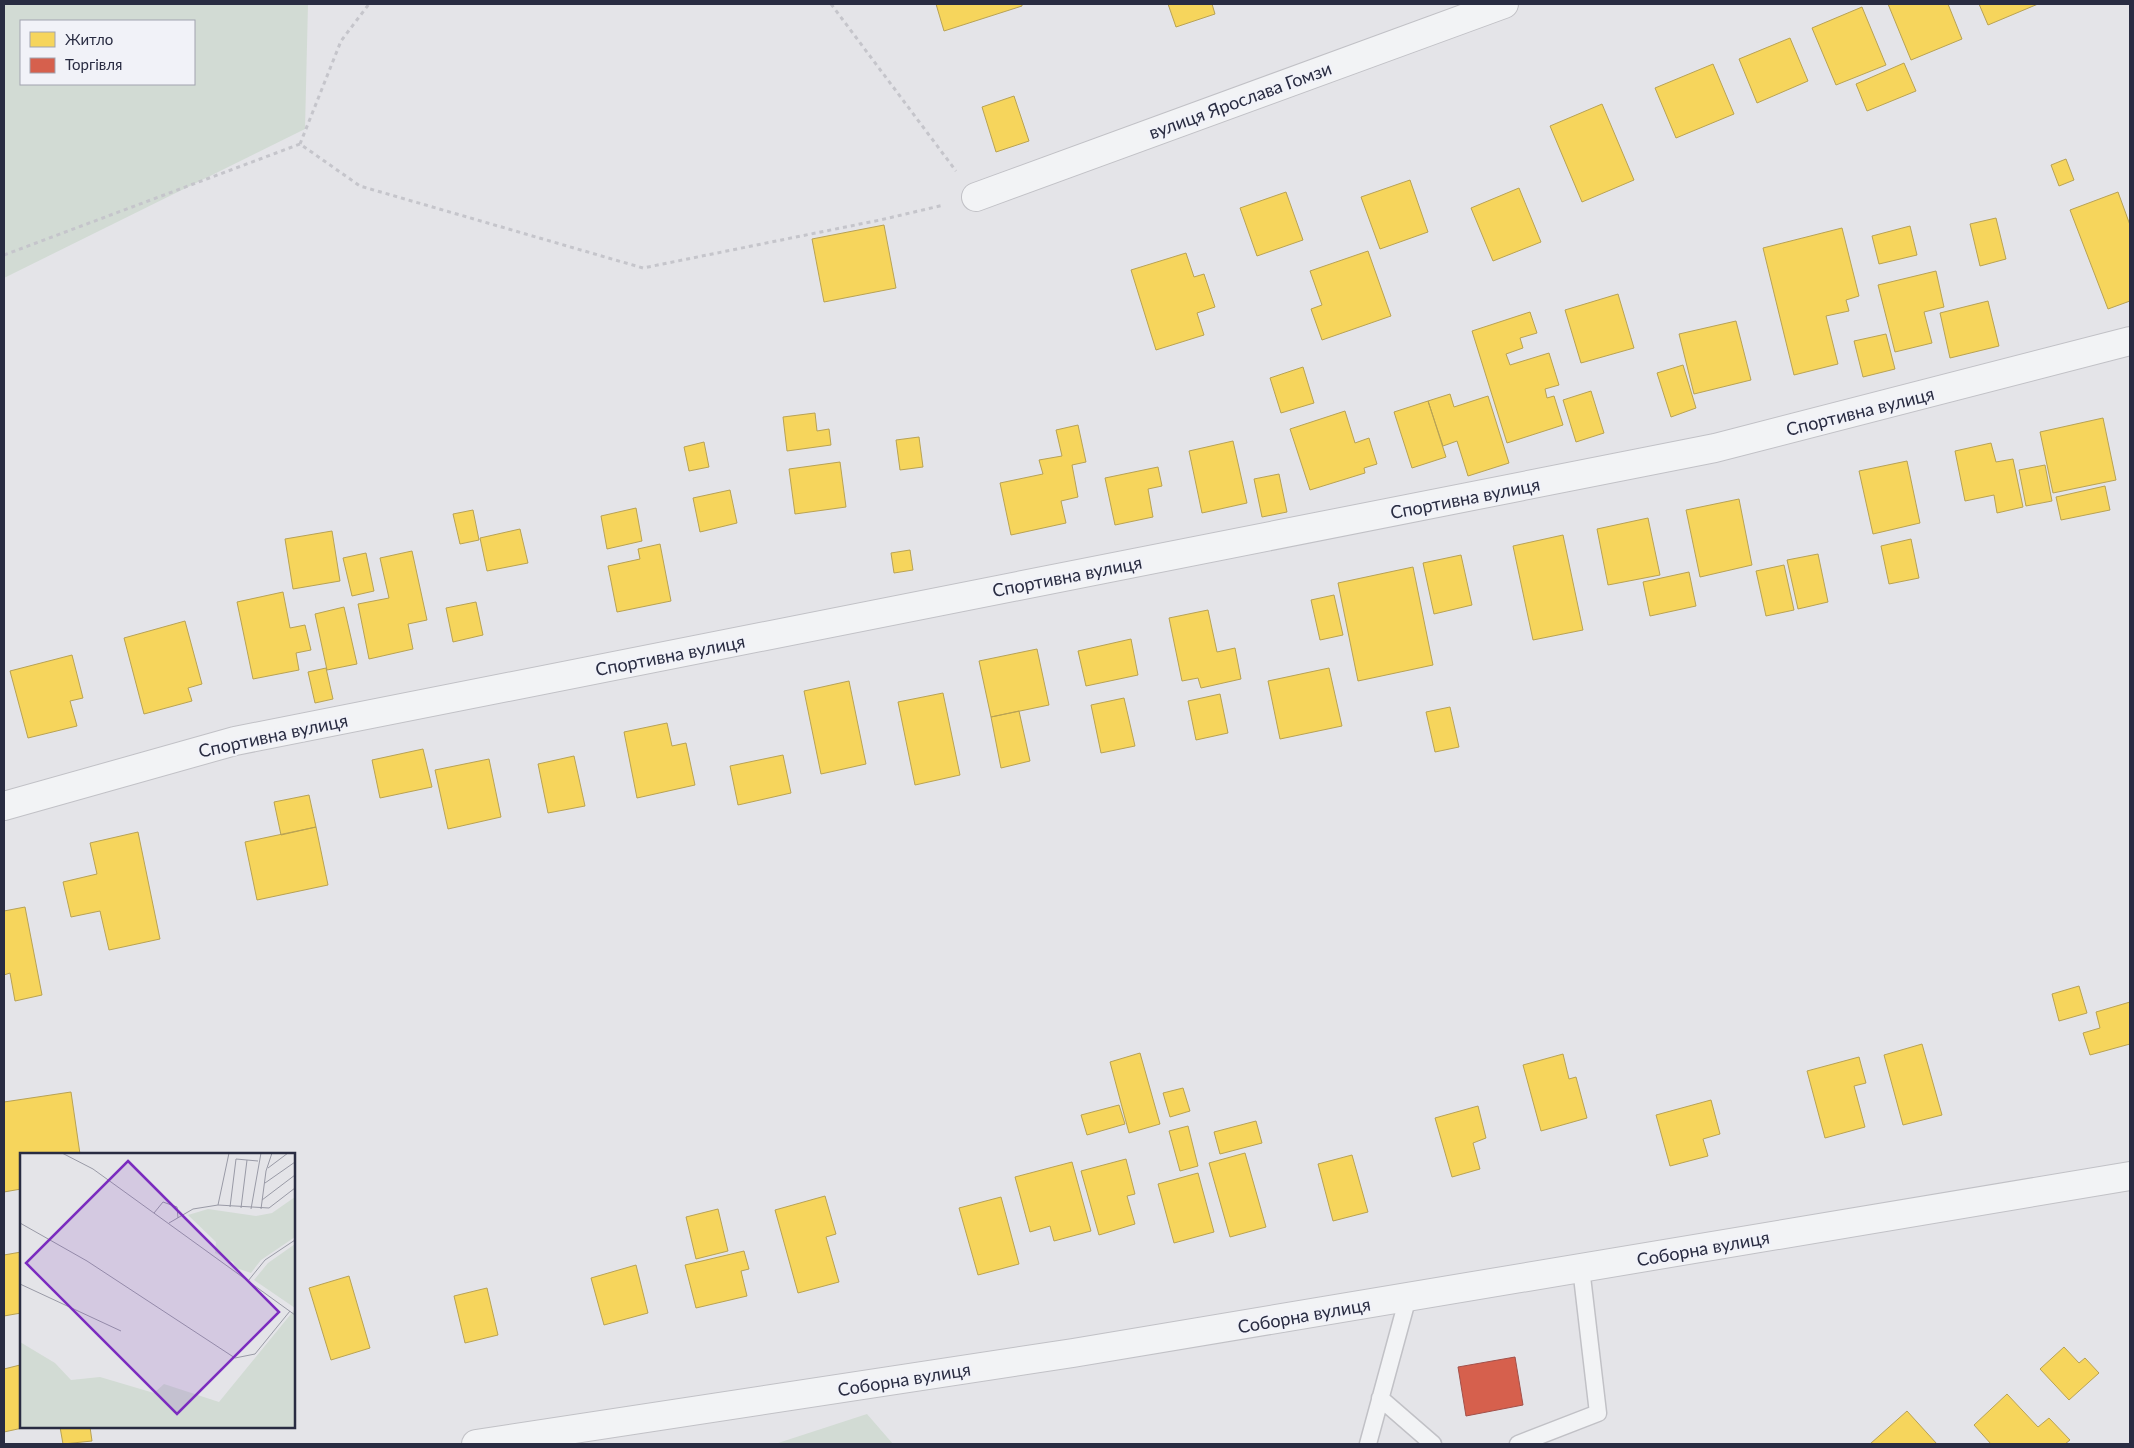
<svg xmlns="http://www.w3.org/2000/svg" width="2134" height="1448" font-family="Lato,sans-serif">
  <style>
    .green { fill: #d2dbd4; fill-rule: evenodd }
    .homes { fill: #f6d55c; stroke: #b8a254 }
    .shops { fill: #d6604d; stroke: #a2504a }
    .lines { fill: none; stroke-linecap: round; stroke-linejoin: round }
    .service-casing { stroke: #c1c1c6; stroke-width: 19 }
    .minor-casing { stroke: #c1c1c6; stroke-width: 30 }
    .path { stroke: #c5c5cb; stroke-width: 3; stroke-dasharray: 4 4; stroke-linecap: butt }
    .service { stroke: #f2f3f5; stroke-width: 16 }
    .minor { stroke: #f2f3f5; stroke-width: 28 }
    .labels { text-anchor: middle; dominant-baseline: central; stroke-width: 5; stroke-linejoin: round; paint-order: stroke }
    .street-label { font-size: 18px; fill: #292c42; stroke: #f1f2f8 }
    .inset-road { fill: none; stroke: #999aa6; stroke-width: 1 }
    .view { fill: #7b2cbf; fill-opacity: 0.15; stroke: #7b2cbf; stroke-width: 2.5 }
    .inset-edge { fill: none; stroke: #292c42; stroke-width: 2.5 }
  </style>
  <rect width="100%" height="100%" fill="#e4e4e8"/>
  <path class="green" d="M4,4H308L305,129L4,278ZM21,21H194V84H21Z
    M867,1414L893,1444H775Z"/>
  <path class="homes" d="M936,4H1022V6L944,31Z
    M1168,4H1212L1215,14L1176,27Z
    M1888,4H1948L1962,39L1911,60Z
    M1979,4H2038L1988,25Z
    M1862,7L1886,65L1836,85L1812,28Z
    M1790,38L1808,81L1757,103L1739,59Z
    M1904,63L1916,91L1867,111L1856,84Z
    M1713,64L1734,114L1676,138L1655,88Z
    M1014,96L1029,141L996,152L982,107Z
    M1602,104L1634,180L1582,202L1550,126Z
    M2066,159L2074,180L2059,186L2051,165Z
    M1410,180L1428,232L1380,249L1361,197Z
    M1519,188L1541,242L1493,261L1471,208Z
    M1286,192L1303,240L1257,256L1240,208Z
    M2118,192L2130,225V301L2108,309L2070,210Z
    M1996,218L2006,259L1980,266L1970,224Z
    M884,225L896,288L824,302L812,239Z
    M1910,226L1917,255L1879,264L1872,236Z
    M1842,228L1859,296L1846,300L1849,311L1826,316L1838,364L1794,375L1763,248Z
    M1368,251L1391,316L1322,340L1311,309L1322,305L1310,271Z
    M1186,253L1194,277L1204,274L1215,307L1197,313L1204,335L1156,350L1131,270Z
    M1936,271L1944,307L1924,312L1932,343L1895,352L1878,285Z
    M1618,294L1634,348L1581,363L1565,310Z
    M1988,301L1999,346L1950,358L1940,313Z
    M1530,312L1537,333L1520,338L1523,348L1506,354L1510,365L1549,353L1559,385L1545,389L1547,398L1554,396L1563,425L1507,443L1472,331Z
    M1736,321L1751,380L1694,394L1679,334Z
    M1886,334L1895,369L1863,377L1854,341Z
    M1683,365L1696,408L1671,417L1657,373Z
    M1303,367L1314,403L1281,413L1270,378Z
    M1591,391L1604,433L1576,442L1563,400Z
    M1450,394L1454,407L1488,396L1509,463L1468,476L1457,441L1443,446L1428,401Z
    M1428,401L1446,457L1412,468L1394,412Z
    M1345,411L1355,443L1369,438L1377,464L1364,468L1365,473L1310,490L1290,429Z
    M815,413L817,431L829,429L831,445L787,451L783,417Z
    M2103,418L2116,480L2053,493L2040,432Z
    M1078,425L1086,462L1072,465L1078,497L1061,501L1066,523L1011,535L1000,483L1043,474L1039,460L1062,456L1056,430Z
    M919,437L923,467L900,470L896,440Z
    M1233,441L1247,503L1202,513L1189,451Z
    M704,442L709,467L689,471L684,447Z
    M1991,443L1996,462L2013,459L2023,507L1997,513L1994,495L1965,501L1955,451Z
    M1907,461L1920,523L1873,534L1859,471Z
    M840,462L846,507L795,514L789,469Z
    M2045,465L2052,501L2026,506L2019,470Z
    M1158,467L1162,486L1148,489L1153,517L1115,525L1105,478Z
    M1279,474L1287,512L1262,517L1254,479Z
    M2105,486L2110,510L2061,520L2056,497Z
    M730,490L737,523L700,532L693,498Z
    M1739,499L1752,565L1700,577L1686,510Z
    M636,508L642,541L607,549L601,516Z
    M473,510L479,540L460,544L453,514Z
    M1648,518L1660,575L1608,585L1597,529Z
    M520,529L528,563L487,571L480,538Z
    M332,531L340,581L293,589L285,539Z
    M1563,535L1583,630L1533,640L1513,546Z
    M1911,539L1919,578L1889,584L1881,546Z
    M660,544L671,601L617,612L608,566L640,559L638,549Z
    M910,550L913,570L894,573L891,553Z
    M412,551L427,620L408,624L413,649L369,659L358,604L389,598L380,558Z
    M366,553L374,591L352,596L343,558Z
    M1818,554L1828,602L1798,609L1787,560Z
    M1461,555L1472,605L1434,614L1423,563Z
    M1784,565L1794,610L1766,616L1756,571Z
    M1413,567L1433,665L1358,681L1338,583Z
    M1689,572L1696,606L1650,616L1643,582Z
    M283,592L290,628L305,625L311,650L296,653L299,670L253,679L237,602Z
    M1334,595L1343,635L1320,640L1311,600Z
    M476,602L483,635L453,642L446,608Z
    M344,607L357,664L327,670L315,614Z
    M1208,610L1217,652L1235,648L1241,679L1201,688L1198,678L1182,681L1169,618Z
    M185,621L202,684L188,688L192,701L144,714L124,638Z
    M1131,639L1138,675L1086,686L1078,651Z
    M1037,649L1049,705L991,717L979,661Z
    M72,655L83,698L70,701L77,726L28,738L10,671Z
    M326,668L333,699L315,703L308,672Z
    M1329,668L1342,726L1280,739L1268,681Z
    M849,681L866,764L821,774L804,691Z
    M943,693L960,775L915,785L898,702Z
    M1220,694L1228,733L1196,740L1188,701Z
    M1124,698L1135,746L1101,753L1091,705Z
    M1450,707L1459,747L1435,752L1426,712Z
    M1019,711L1030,761L1001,768L991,717Z
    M667,723L672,746L686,743L695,785L637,798L624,732Z
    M423,749L432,787L380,798L372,760Z
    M783,755L791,793L738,805L730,766Z
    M574,756L585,806L548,813L538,764Z
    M489,759L501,817L448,829L435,770Z
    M309,795L316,827L281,835L274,802Z
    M316,827L328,885L257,900L245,842Z
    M138,832L160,939L109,950L100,911L71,917L63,882L97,874L90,843Z
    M25,907L42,995L15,1001L10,973L4,975V911Z
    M2079,986L2087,1013L2059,1021L2052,994Z
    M2130,1002V1044L2090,1055L2083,1033L2100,1028L2096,1012Z
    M1922,1044L1942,1115L1903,1125L1884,1055Z
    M1140,1053L1160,1124L1129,1133L1110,1062Z
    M1563,1054L1569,1079L1576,1077L1587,1118L1541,1131L1523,1065Z
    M1859,1057L1866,1083L1854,1086L1865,1127L1825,1138L1807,1071Z
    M1183,1088L1190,1111L1170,1117L1163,1093Z
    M71,1092L80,1154H21V1189L4,1192V1102Z
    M1711,1100L1720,1134L1703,1139L1708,1156L1670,1166L1656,1115Z
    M1119,1105L1125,1124L1087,1135L1081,1115Z
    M1478,1106L1486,1138L1473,1143L1480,1169L1452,1177L1435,1118Z
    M1256,1121L1262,1143L1220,1154L1214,1132Z
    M1188,1126L1198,1166L1180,1171L1169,1131Z
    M1245,1153L1266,1227L1230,1237L1209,1163Z
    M1352,1155L1368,1212L1333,1221L1318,1164Z
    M1126,1159L1135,1194L1127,1196L1135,1224L1099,1235L1081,1171Z
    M1072,1162L1091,1231L1054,1241L1050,1226L1030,1232L1015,1177Z
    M1198,1173L1214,1232L1174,1243L1158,1184Z
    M825,1196L836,1234L826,1237L839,1282L798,1293L775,1210Z
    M1001,1197L1019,1264L978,1275L959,1208Z
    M718,1209L728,1251L696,1259L686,1217Z
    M744,1251L749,1269L741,1271L747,1296L696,1308L685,1265Z
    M21,1252V1313L4,1316V1255Z
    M636,1265L648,1313L604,1325L591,1278Z
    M349,1276L370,1348L331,1360L309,1288Z
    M487,1288L498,1335L465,1343L454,1296Z
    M2064,1347L2079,1363L2085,1358L2099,1373L2069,1400L2040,1369Z
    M20,1365L21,1427H27L4,1432V1369Z
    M2007,1394L2038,1427L2049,1418L2070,1440L2065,1444H1991L1974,1425Z
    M1907,1411L1937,1444H1870Z
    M60,1427H90L92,1441L63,1444Z"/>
  <path class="shops" d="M1515,1357L1523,1405L1466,1416L1458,1367Z"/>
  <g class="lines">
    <g class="service-casing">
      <path id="service" d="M1380,1398L1433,1444
        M1368,1444L1408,1297
        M1518,1444L1598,1413L1581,1268"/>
    </g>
    <g class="minor-casing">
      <path id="minor" d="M976,197L1504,4
        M4,806L235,741L1715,448L2130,341
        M476,1444L1073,1353L2130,1176"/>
    </g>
    <path class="path" d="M831,4L956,171
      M300,144L341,41L369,4
      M4,255L300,144L360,186L643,268L880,220L944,205"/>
    <use href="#service" class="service"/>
    <use href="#minor" class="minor"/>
  </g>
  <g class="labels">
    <g class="street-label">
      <text transform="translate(1240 100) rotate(-20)">вулиця Ярослава Гомзи</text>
      <text transform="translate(1860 411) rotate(-14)">Спортивна вулиця</text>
      <text transform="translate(1465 498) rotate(-11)">Спортивна вулиця</text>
      <text transform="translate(1067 576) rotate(-11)">Спортивна вулиця</text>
      <text transform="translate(670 655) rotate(-11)">Спортивна вулиця</text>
      <text transform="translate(273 735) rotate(-12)">Спортивна вулиця</text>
      <text transform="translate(1703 1248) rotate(-10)">Соборна вулиця</text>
      <text transform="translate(1304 1315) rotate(-10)">Соборна вулиця</text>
      <text transform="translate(904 1379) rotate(-9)">Соборна вулиця</text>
    </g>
  </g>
  <g transform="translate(20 1153)">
    <rect width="275" height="275" fill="#e4e4e8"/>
    <path d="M275,44V84L241,107L231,120L216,115L213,109L195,100L196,89L168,62L188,56L236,63L252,60ZM275,91V155L234,127L248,110ZM275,156V275H0V189L35,210L51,227L80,224L134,240L144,231L199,249Z" fill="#d2dbd4"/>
    <path class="inset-road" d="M42,0L73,16L275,162M248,15L268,0M245,30L275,9M242,47L275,22M198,52L249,55L275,35M210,54L216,6L238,8M221,55L227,7M231,56L241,0M241,56L246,18L252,0M134,60L143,49L157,54L158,65M0,70L67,108L215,205L235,201L270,158M149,70L173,56L198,52L209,0M228,128L245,107L275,87M0,131L101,178"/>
    <path class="view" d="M108,8L259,159L157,261L6,110Z"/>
    <rect width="275" height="275" class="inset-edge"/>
  </g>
  <rect width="2134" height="1448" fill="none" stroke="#292c42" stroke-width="10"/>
  <rect x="20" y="20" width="175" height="65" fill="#f1f2f8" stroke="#a1a3af"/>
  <rect x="30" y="32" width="25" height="15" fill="#f6d55c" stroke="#a1a3af"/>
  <text x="65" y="45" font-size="15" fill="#292c42">Житло</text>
  <rect x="30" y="58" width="25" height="15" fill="#d6604d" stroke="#a1a3af"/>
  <text x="65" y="70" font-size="15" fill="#292c42">Торгівля</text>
</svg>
